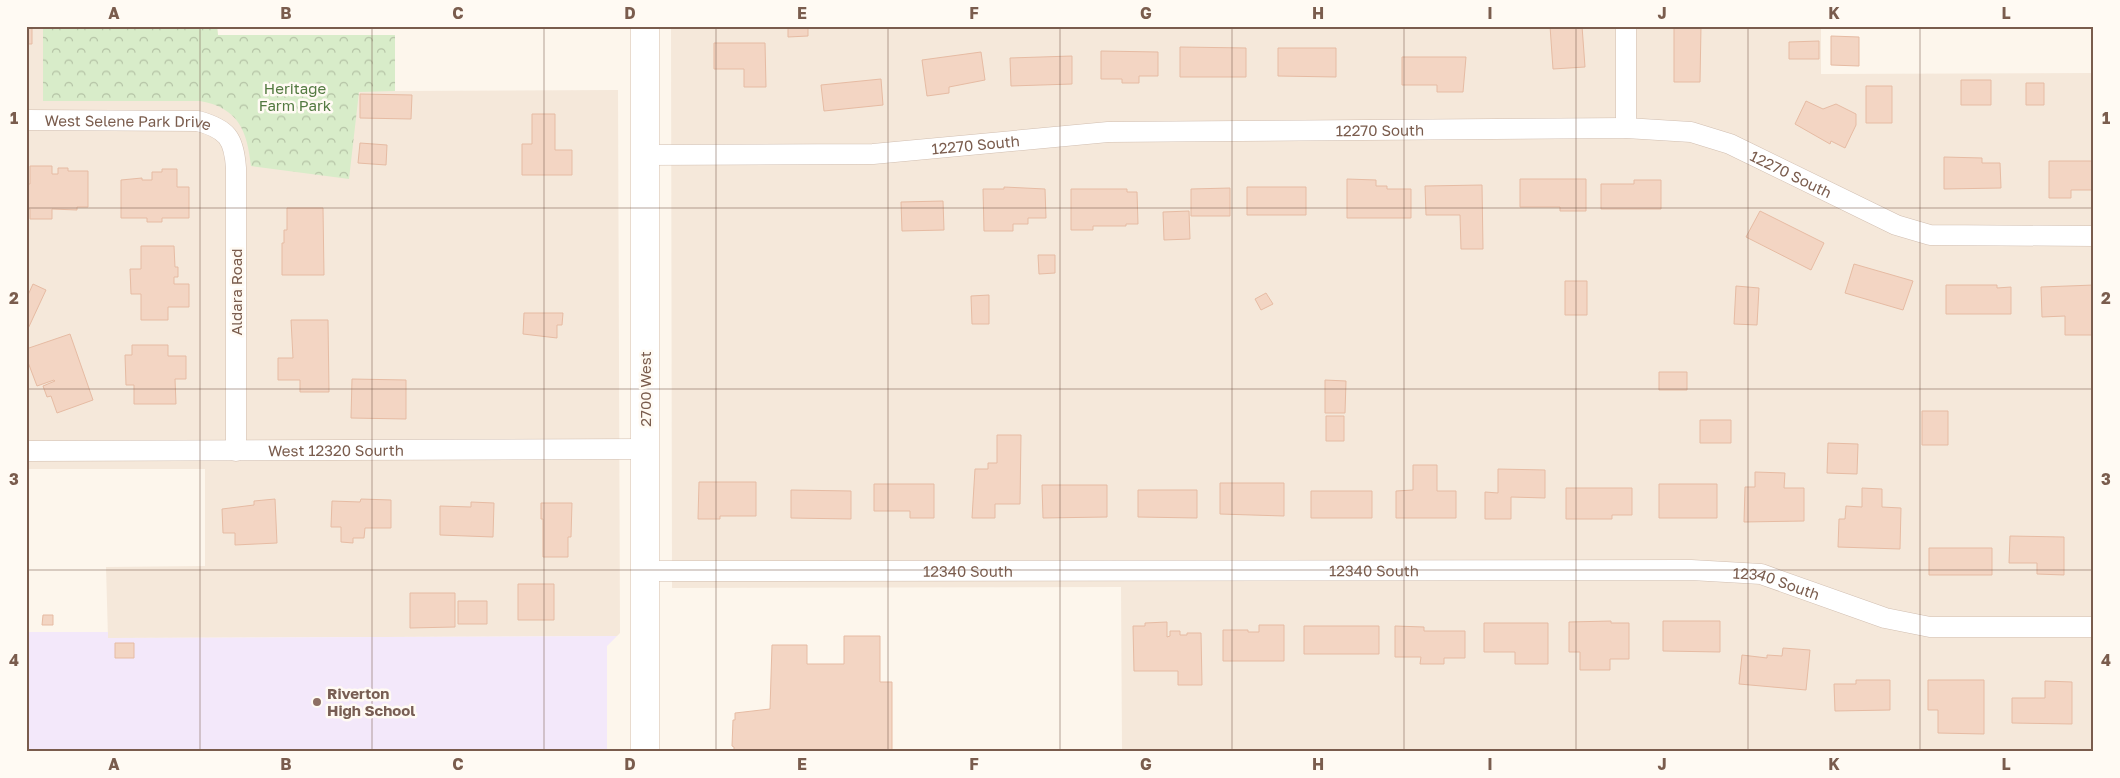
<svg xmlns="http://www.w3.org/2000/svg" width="2120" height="778" font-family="'Golos Text',sans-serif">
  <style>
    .residential { fill: #f5e8da }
    .education { fill: #f3e8fa }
    .forest { fill: url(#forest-crowns) }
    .building { fill: #f3d5c3; stroke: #e6bba3 }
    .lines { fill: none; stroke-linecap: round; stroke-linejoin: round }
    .minor-casing { stroke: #d1beb0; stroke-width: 21 }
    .secondary-casing { stroke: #d6c0b0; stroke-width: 29 }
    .minor { stroke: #fff; stroke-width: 20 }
    .secondary { stroke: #fff; stroke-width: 28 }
    .grid { fill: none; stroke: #7a5c4d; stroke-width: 1; stroke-opacity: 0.55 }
    .education-dot { fill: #8d6e63; stroke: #fffaf3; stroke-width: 2 }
    .labels { text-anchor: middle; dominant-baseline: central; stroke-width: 5; stroke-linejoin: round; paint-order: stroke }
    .park-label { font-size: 15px; fill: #537a41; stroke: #fffaf3 }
    .street-label { font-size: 15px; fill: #7a5c4d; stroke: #fffaf3 }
    .education-label { font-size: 15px; font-weight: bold; fill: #785e54; stroke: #fffaf3; text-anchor: start }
    .neatline { fill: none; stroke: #7a5c4d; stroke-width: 2 }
    .grid-label { font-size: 16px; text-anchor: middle; font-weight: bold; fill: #7a5c4d }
  </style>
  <defs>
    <pattern id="forest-crowns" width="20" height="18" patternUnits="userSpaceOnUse" patternTransform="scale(1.25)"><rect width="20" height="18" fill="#d8ecc9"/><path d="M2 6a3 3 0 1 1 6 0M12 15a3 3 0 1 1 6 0" fill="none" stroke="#b4c2a5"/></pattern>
  </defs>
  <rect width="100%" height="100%" fill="#fdf6ec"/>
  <path class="residential" d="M26,26H217L218,35H395V91L618,90L620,633L617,636L108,638L106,567L205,566V469H26Z
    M671,26H1821V74L2094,73V752H1122L1121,587L672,588Z"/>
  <path class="education" d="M26,632H108V638L617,636L607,646V752H26Z"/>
  <path class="forest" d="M43,26H217L218,35H395V91L359,92L349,179L251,166C247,131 239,108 200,101H43Z"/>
  <path class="building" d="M26,26H32V44H27V61Z
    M788,26H808V36L788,37Z
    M1550,26H1582L1585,67L1553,69Z
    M1674,26H1701L1700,82H1674Z
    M1831,36L1859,37V66L1831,65Z
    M1819,41V59H1789V42Z
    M714,43H765L766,87H744V69H714Z
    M1180,47L1246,48V77H1180Z
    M1278,48H1336V77L1278,76Z
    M1101,51L1158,52V76H1139V83H1122V79H1101Z
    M981,52L985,80L949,87V93L927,96L922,60Z
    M1072,56V84L1011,86L1010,58Z
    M1402,57H1466L1463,92H1437V85H1402Z
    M881,79L883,105L824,111L821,85Z
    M1961,80H1991V105H1961Z
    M2026,83H2044V105H2026Z
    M1866,86H1892V123H1866Z
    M360,94L412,95L411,119L360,118Z
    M1806,101L1823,109L1836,104L1856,114V125L1845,148L1831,141L1830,144L1795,124Z
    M532,114H555V150H572V175H522V144H532Z
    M360,143L387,145L386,165L358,163Z
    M1944,157L1982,158V163H2000L2001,188L1944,189Z
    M2049,161H2094V190H2071V198H2049Z
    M30,166H52V174H58V168H68V171H88V207H77V210L52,209V219H30V209H26V184H30Z
    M162,169H177V187H189V218H162V222H147V218H121V180L142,178V180H152V172H162Z
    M1347,179L1376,180V186H1387V189H1411V218H1347Z
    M1520,179H1586V211H1560V207H1520Z
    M1634,180H1661V209H1601V184H1634Z
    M1482,185L1483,249H1461L1460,215H1426L1425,186Z
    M1004,187L1045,189L1046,218H1028V224H1013V231H984L983,189H1004Z
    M1247,187H1306V215H1247Z
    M1230,188V216H1191V189Z
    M1071,189H1127V192H1137L1138,224H1126V226H1093V230H1071Z
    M943,201L944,230L902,231L901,202Z
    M287,208H323L324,275H282V243H284V230H287Z
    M1189,211L1190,239L1164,240L1163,212Z
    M1760,211L1824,243L1811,270L1746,237Z
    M141,246H174L175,267H178V277H174V284H189V307H168V320H141V294H131L130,269H141Z
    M1038,255H1055V273L1039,274Z
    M1854,264L1913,281L1903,310L1845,293Z
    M1565,281H1587V315H1565Z
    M33,284L46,290L26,333V294L28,295Z
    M1946,285H1997V288L2011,287V314H1946Z
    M2094,285L2092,335H2065V316L2042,317L2041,287Z
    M1736,286L1759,288L1757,325L1734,324Z
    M1266,293L1273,304L1261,310L1255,299Z
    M989,295V324H972L971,296Z
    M524,313H563L562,325H557V338L523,334Z
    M291,320H328L329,392H300V380H278V358H293Z
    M70,334L93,400L57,413L51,396L47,397L43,386L55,381L54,380L37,386L26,357V349Z
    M132,345H168V356H186V379H175L176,404H134V385H126L125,355H132Z
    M1659,372H1687V390H1659Z
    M352,379L406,380V419L351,418Z
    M1325,380L1346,381L1345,413H1325Z
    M1922,411H1948V445H1922Z
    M1326,416H1344V441H1326Z
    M1700,420H1731V443H1700Z
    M997,435H1021L1020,504H995V518H972L975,469H988V463H997Z
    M1828,443L1858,444L1857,474L1827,473Z
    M1413,465H1437V491H1456V518H1396V491L1413,490Z
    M1498,469L1545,470V498L1511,497V519H1485V492L1498,493Z
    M1755,472L1785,473L1784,488H1804V521L1744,522L1745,487H1755Z
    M699,482H756V516H720V519H698Z
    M1220,483H1284V516L1220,514Z
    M874,484H934V518H910V511H874Z
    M1659,484H1717V518H1659Z
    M1042,485H1107V517L1043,518Z
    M1566,488H1632V515H1612V519H1566Z
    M1862,488L1882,489V507L1901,508L1900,549L1838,547L1839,519H1845L1846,506L1862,507Z
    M791,490L851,491V519L791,518Z
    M1138,490H1197V518L1138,517Z
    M1311,491H1372V518H1311Z
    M275,499L277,543L235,545V533H223L222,509L254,505V501Z
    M361,499L391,500V528H365L364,538H353V543L341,542V527H331L332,501L360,502Z
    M471,502L494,503L493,537L440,535V506L471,507Z
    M541,503H572L571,537H568V557H543V519H541Z
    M2010,536L2064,537V575L2037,574V563H2009Z
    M1929,548H1992V575H1929Z
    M518,584H554V620H518Z
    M410,593H455V627L410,628Z
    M458,601H487V624H458Z
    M43,615H53V625H42Z
    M1611,621V623H1629V659H1610V670H1580V652H1569V622Z
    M1663,621H1720V652L1663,651Z
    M1167,622V637L1170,636V631H1180V635H1187V633H1201L1202,685H1178V671H1134L1133,626H1145V623Z
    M1484,623H1548V664H1515V652H1484Z
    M1259,625H1284V661H1223V630H1248V632H1259Z
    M1304,626H1379V654H1304Z
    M1395,626L1424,627V631H1465V658H1444V664H1420L1421,657H1395Z
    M844,636H880V682H892V752H734V747L732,746L733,720H735V713L770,709L772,645H807V664H844Z
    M115,643H134V658H115Z
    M1783,648L1810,650L1806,690L1739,684L1742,655L1767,658V655L1782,656Z
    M1856,680H1890V710L1835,711L1834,684H1856Z
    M1928,680H1984V734L1938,733V710H1928Z
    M2045,681L2072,682V724L2012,723V698H2045Z"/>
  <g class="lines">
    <g class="minor-casing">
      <g id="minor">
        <path d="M1626,26V128"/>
        <path id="s1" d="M26,120L198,121C227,129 234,138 236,168V451"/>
        <path id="s2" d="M645,155L873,154L1108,132L1626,128L1691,132L1730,144L1896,225L1930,235L2094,236"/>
        <path id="s3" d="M26,451L645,449"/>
        <path id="s4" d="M646,571L1691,570L1761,574L1885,618L1930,627H2094"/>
      </g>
    </g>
    <g class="secondary-casing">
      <path id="secondary" d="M645,26V752"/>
    </g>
    <use href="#minor" class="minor"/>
    <use href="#secondary" class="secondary"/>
  </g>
  <path class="grid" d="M200,26V752M372,26V752M544,26V752M716,26V752M888,26V752M1060,26V752M1232,26V752M1404,26V752M1576,26V752M1748,26V752M1920,26V752M26,208H2094M26,389H2094M26,570H2094"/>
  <circle class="education-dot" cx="317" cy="702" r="5"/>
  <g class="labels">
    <g class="park-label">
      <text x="295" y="88">Heritage<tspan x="295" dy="17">Farm Park</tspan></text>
    </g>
    <g class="street-label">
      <text stroke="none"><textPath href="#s1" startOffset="102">West Selene Park Drive</textPath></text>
      <text stroke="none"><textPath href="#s2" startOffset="736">12270 South</textPath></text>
      <text stroke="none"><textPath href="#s2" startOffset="331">12270 South</textPath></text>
      <text stroke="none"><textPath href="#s2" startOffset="1156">12270 South</textPath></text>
      <text transform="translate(236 292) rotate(-90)">Aldara Road</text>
      <text transform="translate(645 389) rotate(-90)">2700 West</text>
      <text stroke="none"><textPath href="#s3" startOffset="310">West 12320 Sourth</textPath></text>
      <text stroke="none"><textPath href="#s4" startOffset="322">12340 South</textPath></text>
      <text stroke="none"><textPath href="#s4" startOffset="728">12340 South</textPath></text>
      <text stroke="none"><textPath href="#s4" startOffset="1132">12340 South</textPath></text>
    </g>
    <g class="education-label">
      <text x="327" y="693">Riverton<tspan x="327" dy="17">High School</tspan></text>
    </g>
  </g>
  <rect width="2120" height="778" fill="none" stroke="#fffaf3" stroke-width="55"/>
  <rect x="28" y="28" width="2064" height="722" class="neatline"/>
  <g class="grid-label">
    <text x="114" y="19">A</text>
    <text x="286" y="19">B</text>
    <text x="458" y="19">C</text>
    <text x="630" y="19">D</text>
    <text x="802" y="19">E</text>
    <text x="974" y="19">F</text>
    <text x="1146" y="19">G</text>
    <text x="1318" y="19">H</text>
    <text x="1490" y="19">I</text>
    <text x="1662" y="19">J</text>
    <text x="1834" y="19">K</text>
    <text x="2006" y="19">L</text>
    <text x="14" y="124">1</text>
    <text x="2106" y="124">1</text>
    <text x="14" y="304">2</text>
    <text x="2106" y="304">2</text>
    <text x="14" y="485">3</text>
    <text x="2106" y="485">3</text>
    <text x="14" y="666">4</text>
    <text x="2106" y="666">4</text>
    <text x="114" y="770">A</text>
    <text x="286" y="770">B</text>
    <text x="458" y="770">C</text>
    <text x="630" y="770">D</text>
    <text x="802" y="770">E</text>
    <text x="974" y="770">F</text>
    <text x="1146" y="770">G</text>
    <text x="1318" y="770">H</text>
    <text x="1490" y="770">I</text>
    <text x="1662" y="770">J</text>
    <text x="1834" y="770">K</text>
    <text x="2006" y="770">L</text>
  </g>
</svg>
